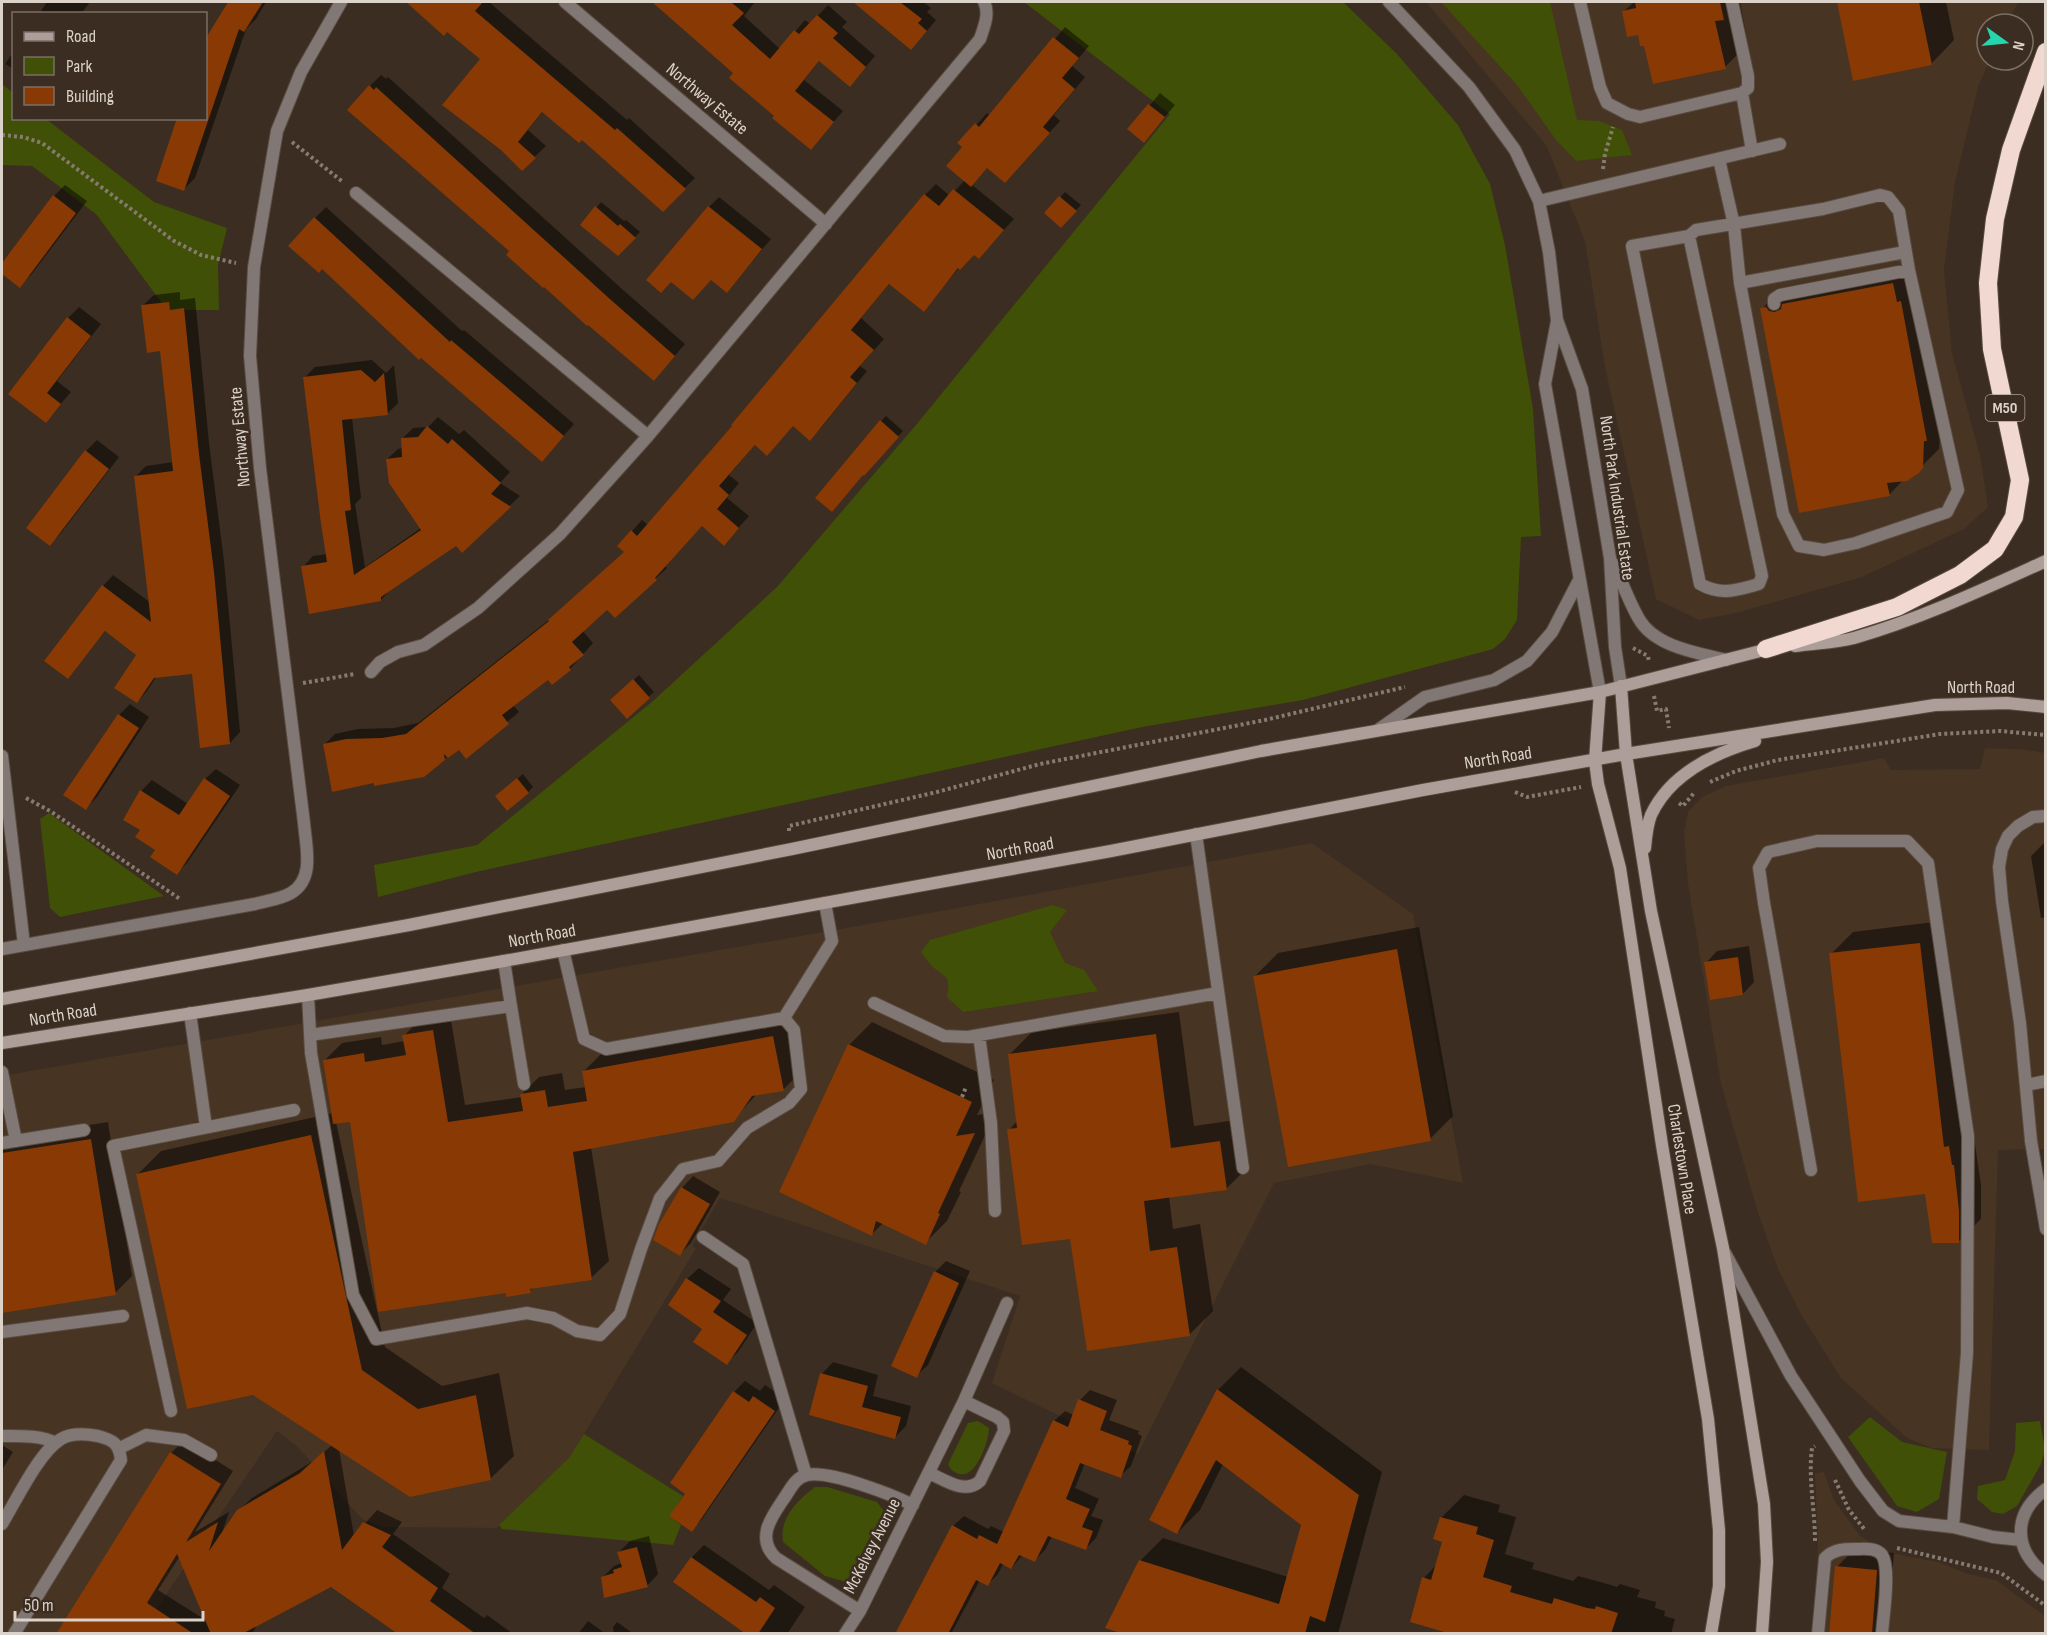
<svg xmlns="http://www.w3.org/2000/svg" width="2047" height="1635" font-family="'Sofia Sans Condensed',sans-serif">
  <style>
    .built { fill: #473423 }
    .green { fill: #405006 }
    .shadow { fill: #0007; fill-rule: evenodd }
    .building { fill: #883904 }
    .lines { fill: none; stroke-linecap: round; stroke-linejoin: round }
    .lane-casing { stroke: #584b3f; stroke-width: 14 }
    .street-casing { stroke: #584b3f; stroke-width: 14 }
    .secondary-casing { stroke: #584b3f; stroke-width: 14 }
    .highway-casing { stroke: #584b3f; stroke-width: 20 }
    .path { stroke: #877b71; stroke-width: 4; stroke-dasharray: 3 3; stroke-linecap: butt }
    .lane { stroke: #817774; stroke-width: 12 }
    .street { stroke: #817774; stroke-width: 12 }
    .secondary { stroke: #ae9e9a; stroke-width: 12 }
    .highway { stroke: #f1d9d1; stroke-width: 18 }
    .labels { text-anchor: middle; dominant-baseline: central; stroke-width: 5; stroke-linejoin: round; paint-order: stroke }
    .shield { fill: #3b2d21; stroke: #aba097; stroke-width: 1.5 }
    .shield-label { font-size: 16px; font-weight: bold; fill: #dbd2ca }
    .street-label { font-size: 18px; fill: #dbd2ca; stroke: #3b2d21 }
  </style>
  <rect width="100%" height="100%" fill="#3b2d21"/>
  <path class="built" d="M1426,2H2018L2007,24H1987V60H1990L1978,87L1955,182L1944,270L1952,353L1980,455L1988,507L1964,529L1862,577L1736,613L1699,620L1656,599L1605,367L1585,241L1546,145Z
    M1985,748L2021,749L2045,753V1149L1998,1150L1989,1450L1931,1448L1907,1438L1841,1378L1802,1316L1778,1269L1758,1213L1721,1084L1688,884L1684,833L1688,812L1702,797L1726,786L1884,758L1891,770L1980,769Z
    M1312,843L1413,914L1463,1183L1370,1164L1274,1183L1138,1454L992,1383L1020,1296L720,1198L692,1246L696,1248L673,1287L567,1462L497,1528L383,1527L362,1519L298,1447L277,1431L140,1633L2,1634V1076L897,919Z
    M1824,1472L1834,1500L1860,1536L1890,1553L1938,1562L1968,1574L1996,1580L2045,1616V1633L1813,1634L1818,1546L1815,1473Z"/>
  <path class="green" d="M1024,2H1343L1397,54L1458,125L1490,184L1505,245L1533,409L1541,536L1521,537L1517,620L1505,639L1493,649L1303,700L1142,727L476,872L378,897L374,865L477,845L653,701L777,587L916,425L1170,114Z
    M1441,2H1550L1577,120L1599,121L1622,130L1632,155L1576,161L1556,140L1517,85Z
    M2,84L13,93L14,118L46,119L154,202L227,228L218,265L219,310H167L96,214L32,166L2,165Z
    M49,813L164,896L60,917L50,908L40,819Z
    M1053,905L1067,910L1050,932L1065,963L1084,970L1098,991L963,1012L947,997C950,976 949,980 934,968C929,964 925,957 921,952L930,940Z
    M1870,1417L1902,1442L1947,1452L1939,1499L1917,1512L1897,1506L1848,1437Z
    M978,1421L989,1428C989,1441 976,1479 959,1474C953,1472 950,1469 948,1464L968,1423Z
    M2040,1421L2045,1450L2041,1464L2017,1506L2003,1514L1992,1512L1977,1499L1978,1486L2005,1480L2015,1451L2016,1423Z
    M584,1434L683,1496L670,1516L681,1525L673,1545L502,1529L499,1525L569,1458Z
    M815,1487H827L877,1502L884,1511L846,1582L825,1576L783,1542C779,1518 797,1501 815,1487Z"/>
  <path class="shadow" d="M47,2H90L81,14H39Z
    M229,2H266L256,19L246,29L195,178L184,189L206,118V41Z
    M408,2H489L627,120L629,118L695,178L663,209L582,138L543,111L528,130L546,146L522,169L482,59L447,31L444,34Z
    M655,2H755L744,16L780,49L805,20L810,24L828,5L847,22L842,27L875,56L850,85L820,60L804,80L843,111L811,148L735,73Z
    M867,2H923L931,8L927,12L936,20L921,38Z
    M1634,2H1740L1748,44L1725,67L1645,44L1623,12Z
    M1838,2H1946L1954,40L1931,64L1854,80Z
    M1065,27L1089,46L1072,66L1085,77L1054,115L1060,121L1016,170L988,167L971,184L1014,219L989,246L974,253L960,267L923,310L890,283L861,318L884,339L860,366L867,371L821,428L810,439L794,424L756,444L729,475L739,483L727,498L749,516L724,544L702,525L665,566L667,568L615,616L607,608L582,630L593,643L570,669L548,678L513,705L519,712L466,756L459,748L444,759L324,745L335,734L358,729L394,728L418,723L550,619L626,551L632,531L642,520L648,525L735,425L925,195L936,184L950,196L965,180L964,146L960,143L987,113L990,116Z
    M14,51V69L5,64Z
    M381,75L386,79L388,77L622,289L685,344L665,367L512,251L370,86Z
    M1160,93L1175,105L1144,141L1130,129Z
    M65,185L87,201L31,275L19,286L2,273V265L54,196Z
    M1065,192L1081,205L1066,221L1046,213Z
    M719,197L771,239L727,291L711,278L672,280L709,207Z
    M601,202L624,221L626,220L640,232L618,254L582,224Z
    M326,207L462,331L464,330L574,424L553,448L315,218Z
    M1910,266L1941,425L1939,449L1912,476L1904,479L1889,495L1762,309L1779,291Z
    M180,292V300L195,298L209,443L224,561L240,732L230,743L193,672L157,676L147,691L137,702L138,654L106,630L68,677L103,586L113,575L151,603L135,477L146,466L174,462L162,350L143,305L154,295Z
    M79,307L101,324L57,381L71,392L46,421L11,394L68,318Z
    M372,360L386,373L394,365L398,403L387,414L352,417L361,498L355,504L365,567L421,528L387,459L398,449L403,448L402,439L413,428L428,427L438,417L459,434L464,430L510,472L500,483L520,496L463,551L457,544L391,589L381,600L303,567L313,556L327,554L305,377L315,367Z
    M886,416L903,431L869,469L881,421Z
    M97,440L119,457L61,533L50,544L86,451Z
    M639,675L654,692L627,716L617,695Z
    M130,704L149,717L97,797L86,808L119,715Z
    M216,769L240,785L187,863L176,873L143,829L141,791L152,780L188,804L205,779Z
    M523,774L533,787L528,792L502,791Z
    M2046,841V917L2041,918L2031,856Z
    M1942,921L1981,1185V1219L1959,1241L1927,1192L1831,954L1853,932Z
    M1419,927L1453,1116L1430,1139L1255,976L1278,953Z
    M1749,946L1754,982L1743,994L1706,963L1717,951Z
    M1179,1012L1194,1126L1243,1119L1249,1166L1226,1189L1169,1196L1173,1229L1200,1224L1213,1311L1190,1334L1088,1350L1071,1237L1009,1130L1018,1120L1009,1055L1032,1032Z
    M450,1014L465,1105L522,1097V1094L539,1077L562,1073L565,1090L586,1087L583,1072L601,1054L790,1020L800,1073L783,1090L757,1094L733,1120L591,1147L609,1261L591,1278L534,1287L530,1291H507L351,1120L336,1122L385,1347L442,1386L499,1373L514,1456L490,1479L339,1449L354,1536L377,1510L402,1522L393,1534L450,1574L442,1588L484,1618L487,1615L513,1634H402L332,1585L258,1623L252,1634H57L171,1453L184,1440L233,1471L195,1532L229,1512L222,1533L238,1511L252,1498L315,1460L332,1445L138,1174L161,1151L333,1113L324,1061L342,1043L381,1037L382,1045L405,1041L404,1036L421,1018ZM180,1556L207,1621L158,1590Z
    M872,1022L994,1080L977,1115L996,1112L959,1191L961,1192L947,1221L925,1243L883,1223L872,1234L781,1191L849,1045Z
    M108,1122L132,1276L115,1293L2,1311V1139Z
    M693,1176L720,1192L691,1243L680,1254L682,1188Z
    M946,1261L970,1271L928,1365L916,1376L935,1272Z
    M699,1268L731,1289L723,1300L757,1323L738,1352L726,1363L704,1328L687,1279Z
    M833,1362L878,1375L873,1396L911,1406L906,1426L895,1437L822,1374Z
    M1241,1367L1382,1472L1338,1634H1129L1140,1561L1163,1538L1288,1577L1302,1525L1223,1464L1200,1510L1177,1533L1218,1390Z
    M745,1381L760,1391L765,1385L785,1399L702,1519L691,1530L687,1494L734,1392Z
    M1090,1390L1117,1400L1109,1420L1139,1431L1138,1434L1142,1436L1131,1466L1120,1476L1085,1463L1075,1488L1099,1499L1091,1516L1103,1520L1096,1538L1086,1548L1052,1536L1045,1550L1035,1560L1023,1555L1011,1568L1003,1564L998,1574L988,1584L980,1580L951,1634H897L953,1526L964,1516L988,1529L991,1526L1004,1532L1054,1421L1065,1411L1074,1415L1080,1400Z
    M2,1445L13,1452L2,1470Z
    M1464,1495L1500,1505L1498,1512L1516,1517L1505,1554L1534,1563L1532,1569L1573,1581L1578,1576L1611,1585L1617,1587L1620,1584L1640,1590L1637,1597L1656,1602L1655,1608L1665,1611L1664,1616L1675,1619L1671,1634H1457L1424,1578L1437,1564L1444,1541L1441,1518Z
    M649,1536L658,1574L647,1586L603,1577L614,1566L622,1563L619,1552L630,1541Z
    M704,1545L769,1590L774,1585L805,1607L787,1634H744L746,1631L692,1557Z
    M1854,1549L1894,1553L1887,1634H1831L1837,1567Z
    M588,1621L606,1634H578Z
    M617,1622L634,1634H614L613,1627Z"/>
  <path class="building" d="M228,2H263L244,32L239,29L209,118H206V38Z
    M406,2H483L475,11L615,130L617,128L686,189L663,212L582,140L579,143L542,112L518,142L536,158L522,171L501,150L442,105L480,59L447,32L444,36Z
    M652,2H731L744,13L732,25L770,59L794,30L799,34L817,15L838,33L833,38L866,67L850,87L819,61L795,91L834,122L811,150L772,118L774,116L729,78L733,73Z
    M853,2H900L922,19L918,23L927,31L911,50Z
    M1635,2H1720L1724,20L1715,21L1726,69L1653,84L1644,46H1640L1638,35L1627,37L1622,11L1636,8Z
    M1837,2H1919L1932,65L1853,81Z
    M1053,37L1079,58L1062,78L1075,89L1043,127L1050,133L1005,183L987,168L971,187L946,166L962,147L957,143L975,123L979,127Z
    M369,85L374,90L376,87L611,300L675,356L654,381L588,325L587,326L544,287L543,288L506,255L509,251L347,110Z
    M1148,104L1165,117L1144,143L1127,129Z
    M177,118H209L184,191L156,181Z
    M953,189L1004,230L979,259L974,255L960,270L958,268L924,312L889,284L851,330L874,350L850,377L857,383L810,441L793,426L767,456L755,445L719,486L729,495L717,509L739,528L724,546L702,526L655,578L657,580L615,618L607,610L572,642L584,655L569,667L571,670L552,685L548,680L502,715L509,724L466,759L459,750L448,758L444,754L445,760L424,777L374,786V783L332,792L323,744L346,739L382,738L406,734L549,621L548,620L624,552L617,546L631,530L637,536L732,426L731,425L924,194L939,206Z
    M53,195L76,213L20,288L2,274V263Z
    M1059,196L1077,211L1061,228L1044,213Z
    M595,206L618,226L620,224L636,238L618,256L580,225Z
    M708,206L762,249L727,293L711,280L693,300L671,282L661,293L646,280Z
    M314,217L450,342L451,340L564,436L542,462L421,358L419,360L322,269L319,273L288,246Z
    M1893,283L1897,302L1901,301L1927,441H1924L1923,468L1919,473L1907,481L1887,483L1890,496L1799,513L1760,308L1766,307L1769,311L1775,312L1781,309L1782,304Z
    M169,302L170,310L184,308L199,454L214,572L230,744L200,748L192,674L154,678L137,703L114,688L136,655L105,631L68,679L44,661L102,585L151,622L134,476L173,471L160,351L147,353L141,305Z
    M67,317L91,336L47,393L61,404L46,423L8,394Z
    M361,370L375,382L384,373L388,415L342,420L351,510L345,511L354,575L421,530L389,483L386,459L402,457L401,438L418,437L427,426L448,444L452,439L501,483L491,494L511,507L462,553L456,546L381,597V601L309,614L301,566L327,562L321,524L303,377Z
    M880,420L899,437L864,476L863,475L832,512L815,498Z
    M85,450L109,469L50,546L26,528Z
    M633,679L650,698L627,719L610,700Z
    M118,714L139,728L86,810L63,795Z
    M204,778L230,796L177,875L150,857L155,850L135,837L140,830L123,820L140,790L179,815Z
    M517,778L529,793L507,811L495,796Z
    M1920,943L1944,1147L1949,1146L1952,1165H1954L1959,1211V1243H1932L1925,1194L1858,1202L1829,953Z
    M1397,949L1431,1141L1288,1167L1253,976Z
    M1738,957L1743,995L1710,1000L1704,962Z
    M433,1030L448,1122L523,1111L520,1094L545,1090L548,1107L587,1101L582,1071L773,1036L784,1091L752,1096L734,1122L573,1152L592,1280L530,1289L531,1293L506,1297V1293L378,1312L350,1122L333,1124L323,1060L364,1053L365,1062L406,1055L402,1035Z
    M1156,1034L1171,1148L1220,1141L1227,1190L1144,1201L1150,1251L1177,1247L1190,1336L1087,1351L1070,1239L1022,1245L1007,1129L1017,1128L1008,1054Z
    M848,1044L972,1102L956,1136L975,1133L938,1213L940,1214L926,1245L876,1221L872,1236L779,1192Z
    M311,1135L362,1370L418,1409L476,1395L491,1480L410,1497L253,1395L187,1409L136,1174Z
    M91,1139L116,1295L2,1313V1153Z
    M681,1187L710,1204L680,1256L653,1240L659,1224Z
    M934,1271L959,1283L917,1378L891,1366Z
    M686,1278L721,1301L713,1312L747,1335L727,1365L693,1342L702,1329L668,1305Z
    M820,1373L868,1386L862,1407L901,1417L895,1439L809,1415Z
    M1217,1389L1359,1495L1325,1622L1310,1616L1305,1634H1124L1105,1628L1139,1560L1279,1604L1301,1525L1216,1460L1177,1534L1149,1520Z
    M733,1391L749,1402L753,1396L775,1411L692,1532L669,1516L685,1494L670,1483Z
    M1078,1399L1107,1411L1100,1430L1129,1441L1128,1444L1132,1446L1121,1478L1080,1463L1066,1499L1090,1509L1082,1527L1093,1531L1086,1550L1048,1536L1035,1562L1019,1555L1011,1569L1000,1563L988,1586L976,1580L948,1634H895L952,1525L977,1539L979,1535L997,1544L1053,1420L1068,1427Z
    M324,1451L342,1550L363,1522L391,1535L382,1547L438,1588L430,1601L476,1634H398L331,1587L242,1634H211L177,1554L147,1603L194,1634H56L170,1452L221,1484L186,1542L218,1522L209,1551L237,1510L300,1473Z
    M1440,1517L1478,1527L1476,1534L1494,1540L1483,1577L1512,1586L1510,1592L1552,1604L1554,1598L1587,1608L1595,1609L1596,1606L1618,1613L1611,1634H1451L1410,1622L1422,1577L1431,1580L1442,1542L1433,1539Z
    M637,1547L648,1587L604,1598L601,1577L614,1573L613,1570L622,1567L617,1552Z
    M691,1557L756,1602L760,1597L775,1608L758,1634H746L673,1582Z
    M1835,1566L1877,1570L1872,1634H1829Z"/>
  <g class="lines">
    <g class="lane-casing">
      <path id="lane" d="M1580,2L1600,87L1607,103L1628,114L1640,117L1742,93L1748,88V76L1732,2
        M1742,93L1752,151
        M1689,236L1632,246L1700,584C1721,596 1737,590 1759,584L1762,576L1689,236L1696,230L1823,209L1880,195L1888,197L1899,211L1909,270L1958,490L1947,512L1856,543L1824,550L1799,546L1783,514L1740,283L1734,225L1719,159
        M1740,283L1905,252
        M1774,304V299L1780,295L1909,270
        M2046,816L2033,817L2018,826L2008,836L2002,849L1999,867L2002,901L2020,1023L2031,1141L2046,1229
        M1196,834L1243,1168
        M563,950L584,1039L606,1049L784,1018L832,941L825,903
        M308,995L311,1053L353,1295L376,1339L527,1313L553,1318L577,1331L600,1335L620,1314L641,1249L660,1198L683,1169L718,1161L747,1128L789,1103L801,1089L794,1030L784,1018
        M874,1003L944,1036L968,1037L1218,993
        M511,1006L524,1084
        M190,1013L206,1127
        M310,1035L511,1006L504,961
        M979,1035L991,1123L995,1211
        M2,1072L16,1141
        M2026,1085L2046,1081
        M2,1143L84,1130
        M1811,1170L1764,903L1759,868L1768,852L1817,841H1907L1928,863L1968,1136L1967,1353L1953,1527
        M1725,1253L1791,1376L1860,1481L1883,1511L1899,1521L1953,1527L1993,1537L2021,1540
        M2,1332L123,1316
        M171,1411L113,1146L294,1110
        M2,1436C20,1436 40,1435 56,1443
        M120,1448L146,1435L184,1440L211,1455
        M2046,1489C2012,1514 2013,1550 2046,1575
        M2,1524C16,1501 39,1452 61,1439C71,1433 87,1434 98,1436C113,1440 119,1443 121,1460L14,1634
        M1818,1634L1825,1558C1834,1549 1844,1549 1855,1549C1864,1549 1876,1547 1882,1555C1891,1568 1883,1617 1882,1634"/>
    </g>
    <g class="street-casing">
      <path id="street" d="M565,2L826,224
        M1389,2L1469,87L1515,150L1539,201L1549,252L1557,320L1582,389L1610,558L1615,647L1621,686
        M356,193L648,436
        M1539,201L1780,144
        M1557,321L1545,384L1600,692
        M1614,564C1622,582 1629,602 1639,619C1655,647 1698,653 1726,660
        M371,672L380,662L398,652L424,645L478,608L560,534L648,436L980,39C984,27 990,13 984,2
        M1378,730L1425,697L1494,680L1527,661L1552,632L1579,580
        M2,756L24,945
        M2,949L255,904C266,901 281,899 291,893C315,879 306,847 304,823L260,468L250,356L254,267L277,131L301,72L341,2
        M703,1237L743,1264L806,1475
        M964,1401L1007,1303
        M860,1611L776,1558C755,1538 772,1516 785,1497C791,1488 796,1477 807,1475C829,1470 893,1495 913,1505
        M845,1634L860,1611L964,1401L997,1417L1003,1422L1004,1431L980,1481C965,1495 945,1480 929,1473"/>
    </g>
    <g class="secondary-casing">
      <path id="secondary" d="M1795,646C1815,643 1836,643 1854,638C1920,619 1984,589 2046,561
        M1621,686L1626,754L1651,911L1723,1248L1764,1504L1767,1562L1762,1634
        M1600,692L1595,761L1598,784L1620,868L1662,1145L1708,1419L1719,1530V1586L1711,1634
        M1645,848C1646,837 1647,825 1651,815C1670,774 1714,753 1755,741
        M2,999L409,925L792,849L1261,751L1600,692L1772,648
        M2,1043L308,995L504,961L1111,851L1423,790L1626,754L1935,705L2007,703L2046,707"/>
    </g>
    <g class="highway-casing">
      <path id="highway" d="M1766,649L1897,607L1960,575L1995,549L2014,517L2020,480L1992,349L1988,283L1995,219L2011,150L2046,52"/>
    </g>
    <path class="path" d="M2,135L23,137L42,143L174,241L201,255L236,263
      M292,142L343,182
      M1603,169L1605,154L1613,127
      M1633,648L1648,656L1649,662
      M303,683L355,674
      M1654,696L1657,711L1666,709L1669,728
      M1710,782L1736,771L1778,760L1940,734L2000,731L2046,735
      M1515,792L1527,797L1581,787
      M26,798L50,811L180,899
      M1679,803L1683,806L1694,793
      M789,831V826L937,792L1040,764L1265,720L1405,687
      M962,1097L966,1087
      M1835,1480L1849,1510L1865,1530
      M1815,1541C1815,1510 1808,1479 1812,1448L1815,1446
      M1897,1548L2001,1573L2046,1606"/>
    <use href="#lane" class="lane"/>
    <use href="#street" class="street"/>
    <use href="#secondary" class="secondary"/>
    <use href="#highway" class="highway"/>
  </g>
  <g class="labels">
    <rect class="shield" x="1985.5" y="395" width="39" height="26" rx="4.5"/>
    <g class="shield-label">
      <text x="2005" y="408">M50</text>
    </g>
    <g class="street-label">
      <text transform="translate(707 99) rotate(40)">Northway Estate</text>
      <text transform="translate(240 437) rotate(-95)">Northway Estate</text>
      <text transform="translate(1617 498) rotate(82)">North Park Industrial Estate</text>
      <text x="1981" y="687">North Road</text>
      <text transform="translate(1498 758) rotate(-9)">North Road</text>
      <text transform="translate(1020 849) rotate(-10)">North Road</text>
      <text transform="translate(542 936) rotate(-10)">North Road</text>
      <text transform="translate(63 1015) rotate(-9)">North Road</text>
      <text transform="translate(1682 1159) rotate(81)">Charlestown Place</text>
      <text transform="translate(872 1546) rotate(-63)">McKelvey Avenue</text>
    </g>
  </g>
  <rect width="2047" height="1635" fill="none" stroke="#dbd2ca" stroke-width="6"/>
  <rect x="12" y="12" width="195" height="108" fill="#3b2d21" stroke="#7b6f65" stroke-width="1.5"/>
  <rect x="24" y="32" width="30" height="9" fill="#ae9e9a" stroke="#7b6f65" stroke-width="1.5"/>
  <text x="66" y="42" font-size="18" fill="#dbd2ca">Road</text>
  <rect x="24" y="57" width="30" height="18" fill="#405006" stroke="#7b6f65" stroke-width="1.5"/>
  <text x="66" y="72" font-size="18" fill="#dbd2ca">Park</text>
  <rect x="24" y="87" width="30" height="18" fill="#883904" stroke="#7b6f65" stroke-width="1.5"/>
  <text x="66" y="102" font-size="18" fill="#dbd2ca">Building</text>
  <g transform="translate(2005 42) rotate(105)"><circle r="28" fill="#3b2d21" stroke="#7b6f65" stroke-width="1.5"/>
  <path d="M0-4.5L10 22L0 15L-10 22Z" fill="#24d5ae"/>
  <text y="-9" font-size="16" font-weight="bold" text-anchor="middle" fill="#dbd2ca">N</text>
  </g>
  <path d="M15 1611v9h188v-9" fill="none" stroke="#dbd2ca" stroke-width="3"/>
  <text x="24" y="1611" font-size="18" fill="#dbd2ca" stroke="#3b2d21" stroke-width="4.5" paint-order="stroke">50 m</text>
</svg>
